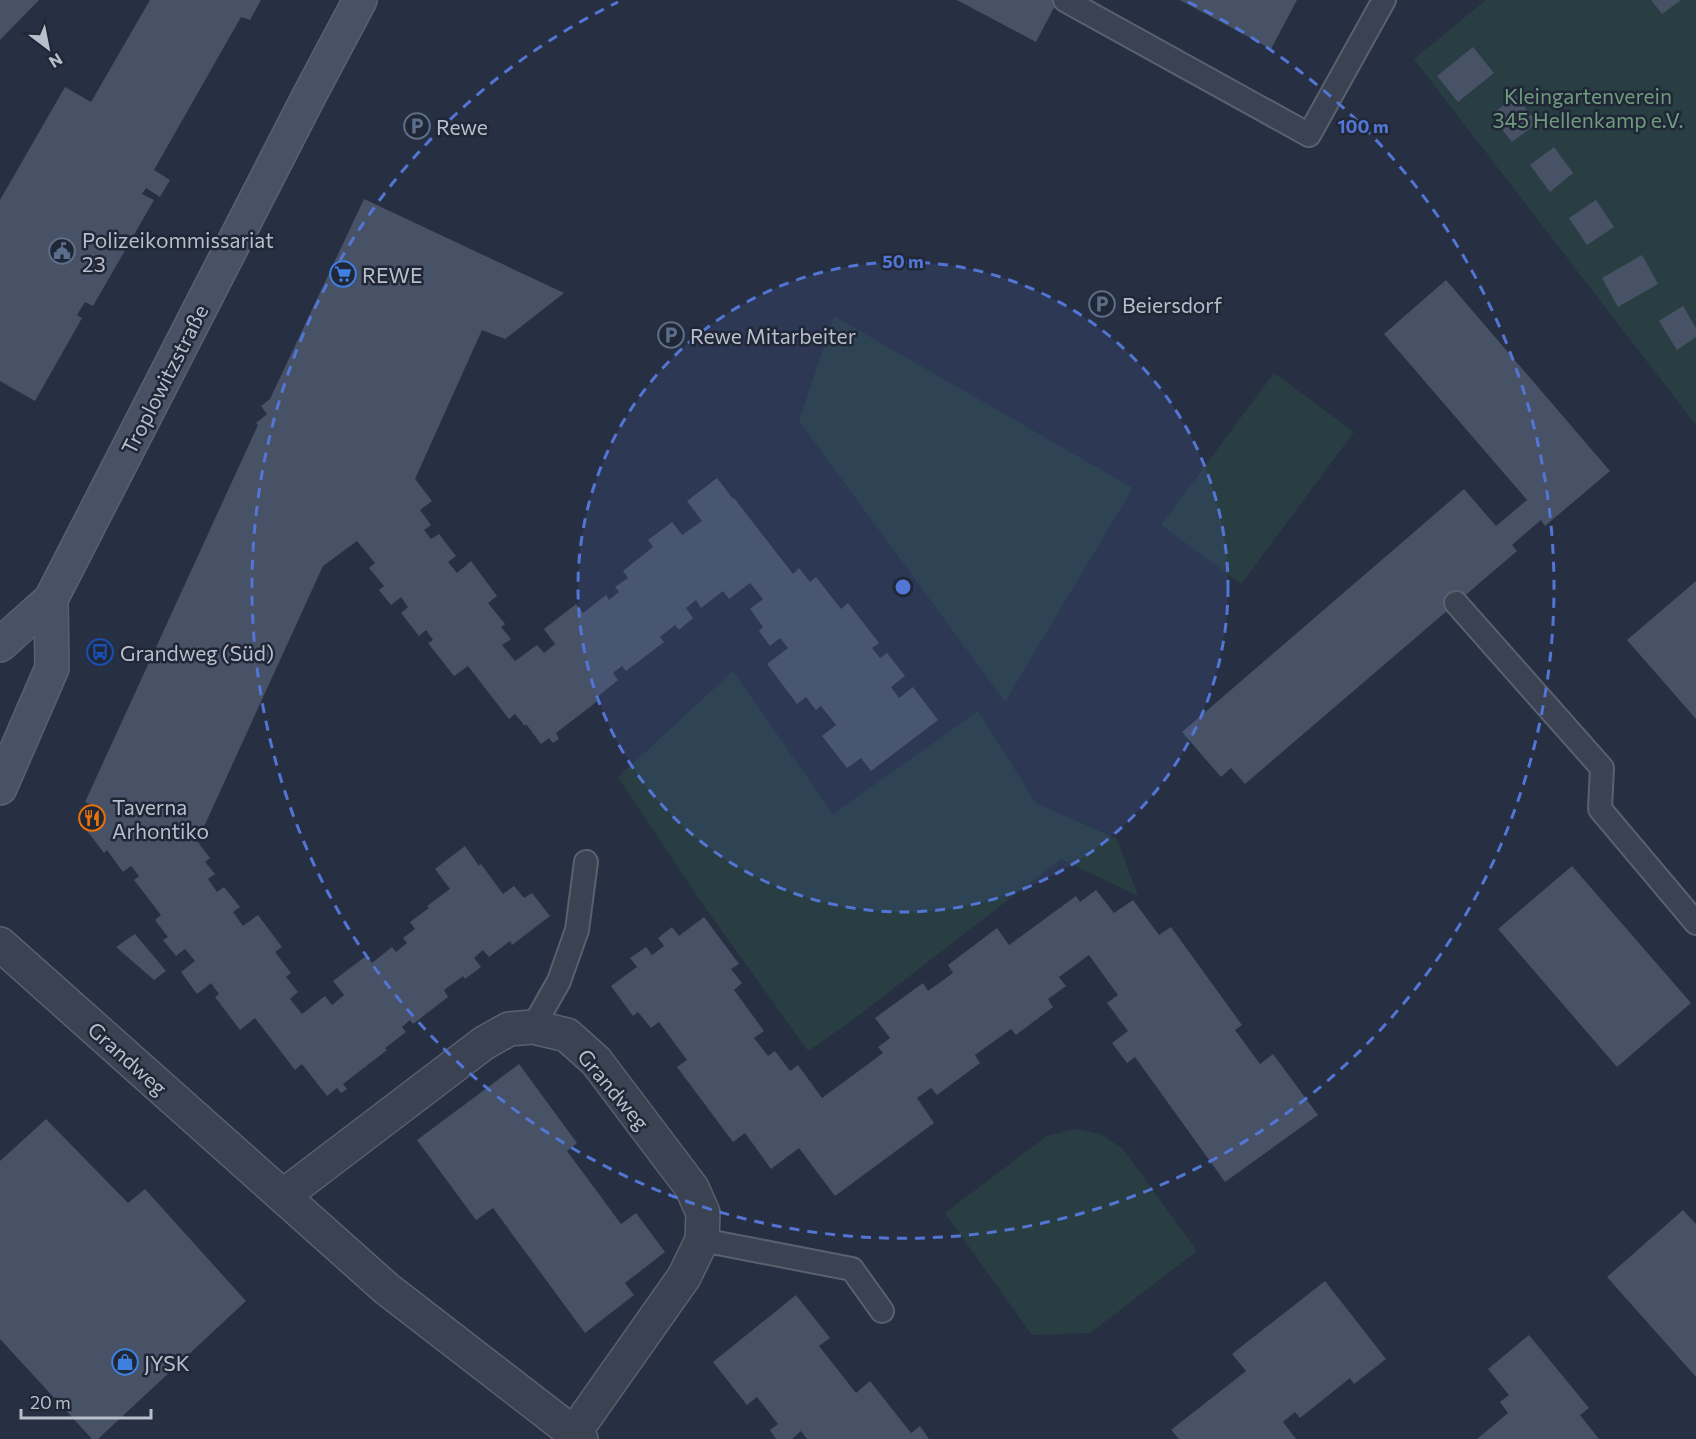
<svg xmlns="http://www.w3.org/2000/svg" width="1696" height="1439" font-family="Commissioner,sans-serif">
  <style>
    .green { fill: #293e43 }
    .building { fill: #485266 }
    .lines { fill: none; stroke-linecap: round; stroke-linejoin: round }
    .lane-casing { stroke: #59606f; stroke-width: 26 }
    .street-casing { stroke: #59606f; stroke-width: 36 }
    .secondary-casing { stroke: #59606f; stroke-width: 36 }
    .lane { stroke: #3b4352; stroke-width: 22 }
    .street { stroke: #3b4352; stroke-width: 33 }
    .secondary { stroke: #495165; stroke-width: 33 }
    .ring { fill: none; stroke: #5375d4; stroke-width: 3; stroke-dasharray: 10 8 }
    .labels { text-anchor: middle; dominant-baseline: central; stroke-width: 5; stroke-linejoin: round; paint-order: stroke }
    .park-label { font-size: 21px; fill: #709c7e; stroke: #202737 }
    .poi-label { font-size: 21px; fill: #b8becc; stroke: #202737; text-anchor: start }
    .street-label { font-size: 21px; fill: #b8becc; stroke: #202737 }
    .centre { fill: #5375d4; stroke: #202737; stroke-width: 3 }
    .ring-label { font-size: 18px; text-anchor: middle; font-weight: bold; fill: #5375d4; stroke: #202737; stroke-width: 5; stroke-linejoin: round; paint-order: stroke }
  </style>
  <rect width="100%" height="100%" fill="#273042"/>
  <path class="green" d="M1486,0H1696V425L1414,59Z
    M834,316L1133,488L1005,702L799,421Z
    M1274,373L1354,432L1241,584L1161,525Z
    M733,671L833,814L978,711L1036,803L1117,839L1138,896L1061,859L846,1025L808,1051L697,896L618,777Z
    M1075,1129L1100,1134L1122,1148L1197,1251L1090,1333L1032,1335L945,1213L1047,1136Z"/>
  <path class="building" d="M0,0H39L0,40Z
    M150,0H261L250,20L241,17L154,170L170,180L160,197L146,188L142,194L154,200L93,306L85,302L77,315L82,318L35,401L0,381V200L65,87L91,102Z
    M957,0H1058L1036,42Z
    M1180,0H1297L1271,49Z
    M1651,0H1681L1662,14Z
    M1473,47L1494,73L1458,102L1437,76Z
    M1516,96L1537,123L1512,142L1491,115Z
    M1554,147L1573,173L1550,192L1530,165Z
    M364,199L564,293L505,339L482,330L415,479L432,501L420,510L431,525L424,530L431,539L439,534L456,556L448,562L457,573L471,561L497,596L488,603L505,624L501,627L511,639L502,645L515,661L537,645L544,653L555,644L544,629L576,604L583,613L606,595L609,600L619,592L615,587L628,578L623,571L653,547L648,540L672,522L682,535L702,521L687,501L717,478L733,499L734,498L793,574L799,568L810,582L816,577L841,609L848,603L879,643L872,648L880,658L887,653L905,676L891,687L899,698L913,687L938,720L871,771L861,758L847,768L822,736L836,725L821,706L816,710L806,697L797,704L767,664L788,648L780,638L770,646L759,631L763,627L750,609L763,599L750,583L729,599L723,591L701,608L696,600L686,608L693,618L679,630L675,625L660,637L664,642L626,671L622,666L613,673L618,680L596,698L599,700L556,733L559,739L553,743L549,738L541,744L526,724L525,726L515,714L509,719L468,666L454,676L428,643L433,640L426,630L419,636L401,613L408,607L401,597L391,605L379,590L384,586L369,568L375,563L357,541L323,566L202,831L194,837L210,858L205,862L215,874L208,879L217,892L224,887L240,907L233,912L243,926L258,915L282,947L275,952L291,973L286,977L298,992L290,999L302,1014L325,996L332,1005L344,995L333,981L366,956L372,963L392,947L396,952L407,943L403,938L415,929L410,922L429,908L427,906L450,889L435,869L465,846L479,866L481,864L503,894L514,886L524,898L532,893L550,916L512,945L510,941L489,957L483,950L474,958L481,967L465,979L463,976L444,990L448,997L413,1024L410,1020L402,1027L406,1032L385,1048L387,1050L343,1084L347,1089L341,1093L337,1088L327,1096L302,1064L295,1070L255,1018L240,1030L215,997L219,994L211,983L197,994L181,972L195,961L185,949L176,956L163,940L168,937L155,920L161,915L134,880L139,876L131,866L123,872L107,850L104,853L81,823L93,814L88,806L90,804L85,802L258,425L256,423L267,414L261,406L270,399Z
    M1596,200L1614,227L1587,245L1569,218Z
    M1642,255L1658,284L1618,307L1602,278Z
    M1446,280L1610,471L1545,526L1541,520L1527,532L1512,545L1517,551L1245,784L1231,768L1221,777L1182,732L1464,489L1496,526L1527,500L1384,334Z
    M1683,306L1696,328V337L1677,350L1659,321Z
    M1696,581V719L1627,640Z
    M1572,866L1691,1003L1617,1067L1498,929Z
    M1096,890L1114,913L1133,900L1159,935L1171,927L1242,1025L1235,1030L1260,1064L1273,1054L1318,1115L1225,1182L1135,1057L1127,1063L1112,1043L1128,1031L1107,1003L1118,995L1089,955L1059,977L1066,986L1048,999L1053,1007L1016,1035L1011,1029L975,1055L980,1063L937,1095L931,1088L917,1098L934,1123L835,1196L799,1148L771,1169L745,1133L733,1142L677,1067L687,1060L659,1022L651,1028L638,1012L633,1016L611,986L637,967L630,958L646,947L652,955L664,946L658,938L672,927L679,936L704,917L739,964L731,969L742,983L734,990L764,1031L754,1038L768,1056L775,1051L790,1071L798,1065L822,1098L883,1053L878,1047L890,1038L875,1018L923,983L928,991L953,973L948,965L997,928L1009,945L1076,896L1080,902Z
    M135,934L166,971L154,980L116,947Z
    M519,1064L577,1143L567,1151L621,1224L636,1213L665,1252L625,1283L634,1295L585,1333L493,1208L476,1220L417,1140Z
    M46,1119L128,1203L145,1189L246,1301L98,1439H92L0,1339V1161Z
    M1683,1210L1696,1224V1377L1607,1277Z
    M1325,1281L1386,1359L1354,1384L1350,1378L1300,1418L1295,1412L1283,1422L1296,1439H1179L1171,1430L1246,1371L1232,1354Z
    M796,1295L830,1338L819,1346L856,1393L870,1381L911,1433L920,1426L929,1439H807L801,1431L792,1439H776L770,1430L778,1424L757,1397L747,1405L713,1362Z
    M1529,1335L1589,1408L1580,1415L1599,1439H1477L1508,1413L1500,1402L1509,1395L1488,1369Z"/>
  <g class="lines">
    <g class="lane-casing">
      <path id="lane" d="M1065,0L1309,135L1384,0
        M1456,603L1602,768L1600,809L1696,923
        M533,1027L559,981L577,930L586,862
        M702,1240L852,1269L882,1311"/>
    </g>
    <g class="street-casing">
      <path id="street" d="M0,944L387,1289L581,1439
        M283,1196L484,1043L509,1029L533,1027L567,1035L596,1061L692,1188L703,1213L702,1240L684,1277L574,1433"/>
    </g>
    <g class="secondary-casing">
      <path id="secondary" d="M0,645L51,599L309,96L360,0
        M0,788L52,668L51,599"/>
    </g>
    <use href="#lane" class="lane"/>
    <use href="#street" class="street"/>
    <use href="#secondary" class="secondary"/>
  </g>
  <circle cx="903" cy="587" r="325" fill="#5375d4" fill-opacity=".12"/>
  <g class="ring">
    <circle cx="903" cy="587" r="325"/>
    <path d="M1188 2A651 651 0 1 1 618 2"/>
  </g>
  <defs>
    <g id="parking-ring" transform="scale(1.35)"><circle r="9.5" fill="#202737" stroke="#5c6f8a" stroke-width="1.5"/><path d="M-3.5-5.5H1a3.5 3.5 0 0 1 0 7H-1V5.5H-3.5ZM-1-3.4V-.6H.8a1.4 1.4 0 0 0 0-2.8Z" fill="#5c6f8a"/></g>
    <g id="civic-ring" transform="scale(1.35)"><circle r="9.5" fill="#202737" stroke="#5c6f8a" stroke-width="1.5"/><path d="M-.6-6.5H3V-4.5H.6V-3L4-1V1h2V6H-6V1h2V-1L-.6-3ZM-1.2 2.5V6h2.4V2.5Z" fill="#5c6f8a"/></g>
    <g id="supermarket-ring" transform="scale(1.35)"><circle r="9.5" fill="#202737" stroke="#3f7fe0" stroke-width="1.5"/><path d="M-6-5.5h2.5l.6 2H6L4.5 2H-2.5L-4.4-4H-6ZM-1.5 3.2a1.3 1.3 0 1 0 .1 0ZM3 3.2a1.3 1.3 0 1 0 .1 0Z" fill="#3f7fe0"/></g>
    <g id="bus-ring" transform="scale(1.35)"><circle r="9.5" fill="#202737" stroke="#1a4fb4" stroke-width="1.5"/><path d="M-5-6H5V4H4V6H2V4H-2V6H-4V4H-5ZM-3.5-4V0h7V-4ZM-3.5 1.2v1.5H-2V1.2ZM2 1.2v1.5H3.5V1.2Z" fill="#1a4fb4"/></g>
    <g id="restaurant-ring" transform="scale(1.35)"><circle r="9.5" fill="#202737" stroke="#e8710a" stroke-width="1.5"/><path d="M-5-6h1v4h1v-4h1v4h1v-4h1v5L-1.5 .5V6h-2V.5L-5-1ZM5-6V6H3V1.5H1.5Q1.5-4 5-6Z" fill="#e8710a"/></g>
    <g id="shop-ring" transform="scale(1.35)"><circle r="9.5" fill="#202737" stroke="#3f7fe0" stroke-width="1.5"/><path d="M-5-2.5h2.3a2.7 3.5 0 0 1 5.4 0H5L5.5 6h-11ZM-1.5-2.5h3a1.5 2.3 0 0 0-3 0Z" fill="#3f7fe0"/></g>
  </defs>
  <g fill-rule="evenodd">
    <use href="#parking-ring" x="417" y="126"/>
    <use href="#civic-ring" x="62" y="251"/>
    <use href="#supermarket-ring" x="343" y="274"/>
    <use href="#parking-ring" x="1102" y="304"/>
    <use href="#parking-ring" x="671" y="335"/>
    <use href="#bus-ring" x="100" y="652"/>
    <use href="#restaurant-ring" x="92" y="818"/>
    <use href="#shop-ring" x="125" y="1362"/>
  </g>
  <g class="labels">
    <g class="park-label">
      <text x="1588" y="95">Kleingartenverein<tspan x="1588" dy="24">345 Hellenkamp e.V.</tspan></text>
    </g>
    <g class="poi-label">
      <text x="436" y="126">Rewe</text>
      <text x="82" y="239">Polizeikommissariat<tspan x="82" dy="24">23</tspan></text>
      <text x="362" y="274">REWE</text>
      <text x="1122" y="304">Beiersdorf</text>
      <text x="690" y="335">Rewe Mitarbeiter</text>
      <text x="120" y="652">Grandweg (Süd)</text>
      <text x="112" y="806">Taverna<tspan x="112" dy="24">Arhontiko</tspan></text>
      <text x="144" y="1362">JYSK</text>
    </g>
    <g class="street-label">
      <text transform="translate(164 379) rotate(-63)">Troplowitzstraße</text>
      <text transform="translate(128 1058) rotate(42)">Grandweg</text>
      <text transform="translate(614 1089) rotate(50)">Grandweg</text>
    </g>
  </g>
  <circle cx="903" cy="587" r="9" class="centre"/>
  <g class="ring-label">
    <text x="1363" y="133">100 m</text>
    <text x="903" y="268">50 m</text>
  </g>
  <g transform="translate(48 48) rotate(148)" stroke="#202737" stroke-width="4.5" paint-order="stroke">
  <path d="M0-4.5L10 22L0 15L-10 22Z" fill="#b8becc"/>
  <text y="-9" font-size="16" font-weight="bold" text-anchor="middle" fill="#b8becc">N</text>
  </g>
  <path d="M21 1409v9h130v-9" fill="none" stroke="#b8becc" stroke-width="3"/>
  <text x="30" y="1409" font-size="18" fill="#b8becc" stroke="#202737" stroke-width="4.5" paint-order="stroke">20 m</text>
</svg>
